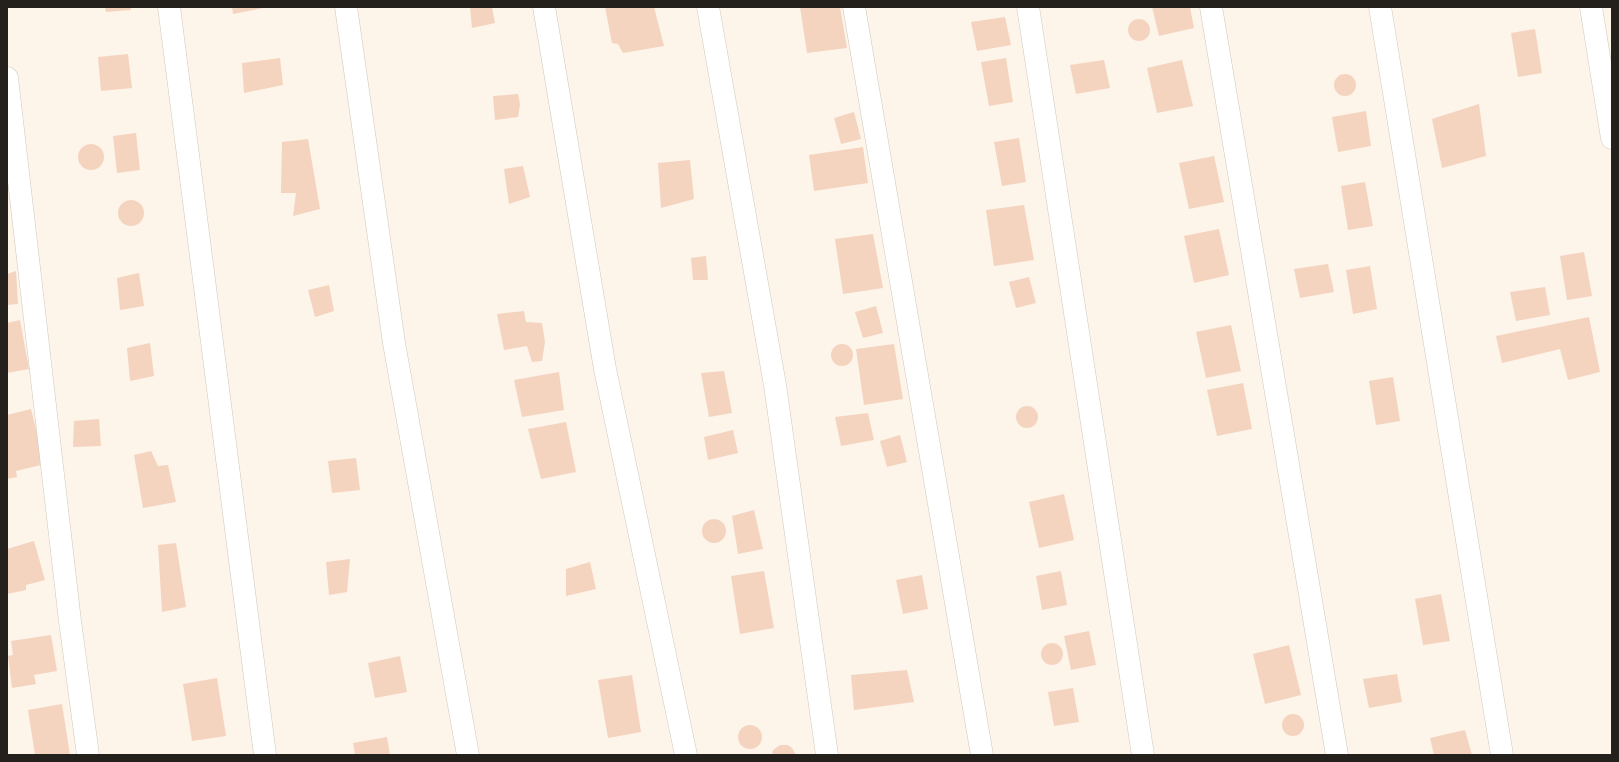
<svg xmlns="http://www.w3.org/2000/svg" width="1619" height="762" font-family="'Exo 2',sans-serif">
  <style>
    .building { fill: #f4d4bf }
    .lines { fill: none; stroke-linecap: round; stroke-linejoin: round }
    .minor-casing { stroke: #cfc7bd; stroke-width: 23 }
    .minor { stroke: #fff; stroke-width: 22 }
  </style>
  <rect width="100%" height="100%" fill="#fdf4ea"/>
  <path class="building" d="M105,7H130L131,10L106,12Z
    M232,7H263V8L233,14Z
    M470,7H492L495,23L472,28Z
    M605,7H654L664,46L623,53L618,44L612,43Z
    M800,7H840L847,48L807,53Z
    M1152,7H1190L1194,28L1159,36Z
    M1005,17L1011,45L977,51L971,22Z
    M1128 30a11 11 0 1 1 22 0a11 11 0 1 1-22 0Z
    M1535,29L1542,73L1518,77L1511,33Z
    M128,54L132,88L101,91L98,57Z
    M280,58L283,85L244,93L242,63Z
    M1006,58L1013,102L989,106L981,62Z
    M1104,60L1110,88L1076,94L1070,65Z
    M1182,60L1193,106L1157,113L1147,68Z
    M1334 85a11 11 0 1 1 22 0a11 11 0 1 1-22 0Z
    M518,94L520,104L518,117L495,120L493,96Z
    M1479,104L1486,156L1442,168L1432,119Z
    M1366,111L1371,146L1338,152L1332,117Z
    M854,112L861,139L841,144L834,118Z
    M136,133L140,170L117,173L113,136Z
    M1019,138L1026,182L1002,186L994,142Z
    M308,139L320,209L293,216L296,193H281L282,142Z
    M78 157a13 13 0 1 1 26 0a13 13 0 1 1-26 0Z
    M863,147L868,183L814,191L809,155Z
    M1214,156L1224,202L1189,209L1179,163Z
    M690,160L694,199L661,208L658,163Z
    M523,166L530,197L509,204L504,169Z
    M1365,182L1373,226L1348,230L1341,186Z
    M118 213a13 13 0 1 1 26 0a13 13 0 1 1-26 0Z
    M1024,205L1034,260L994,266L986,210Z
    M1219,229L1229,275L1194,283L1184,236Z
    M873,234L883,288L843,294L835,239Z
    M1584,252L1592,296L1567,300L1560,256Z
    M706,256L708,280H693L691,258Z
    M1328,264L1334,292L1300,298L1294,269Z
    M1370,266L1377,309L1353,314L1346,270Z
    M16,271L18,304L7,305V274Z
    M139,273L144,306L120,310L117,278Z
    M1029,277L1036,303L1016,308L1009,282Z
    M329,285L334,311L315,317L308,290Z
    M1545,287L1550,315L1516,321L1510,292Z
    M876,306L883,333L863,338L855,312Z
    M524,311L526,322L542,323L545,342L542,361L532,362L527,346L504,350L497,314Z
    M1589,317L1600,372L1568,380L1560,349L1502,363L1496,336Z
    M20,320L29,369L7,373V323Z
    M1231,325L1241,371L1206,378L1196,332Z
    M150,343L154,376L130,381L127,348Z
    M831 355a11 11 0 1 1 22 0a11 11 0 1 1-22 0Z
    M894,344L903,399L864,405L856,349Z
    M724,371L732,413L709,417L701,373Z
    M559,372L564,410L522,417L514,380Z
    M1393,377L1400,421L1376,425L1369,381Z
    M1243,383L1252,429L1217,436L1207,390Z
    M1016 417a11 11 0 1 1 22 0a11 11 0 1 1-22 0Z
    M31,409L45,464L16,471L17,477L7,479V415Z
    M868,413L874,440L841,446L835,417Z
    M99,419L101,446L73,447L74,421Z
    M566,422L576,472L541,479L528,429Z
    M733,430L738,453L708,460L704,437Z
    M900,435L907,462L887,467L880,441Z
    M151,451L158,466L168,465L176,502L143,508L134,455Z
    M356,458L360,490L332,493L328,461Z
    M1064,494L1074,540L1039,548L1029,502Z
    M754,510L763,549L738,554L732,516Z
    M702 531a12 12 0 1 1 24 0a12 12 0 1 1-24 0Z
    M34,541L45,580L26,585V590L7,594V549Z
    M176,543L186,607L162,612L158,545Z
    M350,559L347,592L329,595L326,562Z
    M590,562L596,589L566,596V569Z
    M764,571L774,628L740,634L731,576Z
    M1061,571L1067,605L1042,610L1036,576Z
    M922,575L928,609L903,614L896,580Z
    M1441,594L1450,641L1423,645L1415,599Z
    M1089,631L1096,665L1071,670L1064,636Z
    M51,635L57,671L34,675L36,684L12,688L8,656L13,655L11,641Z
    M1041 654a11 11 0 1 1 22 0a11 11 0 1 1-22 0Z
    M1289,645L1301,695L1265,704L1253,654Z
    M400,656L407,692L375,698L368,663Z
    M907,670L914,702L854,710L851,675Z
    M1397,674L1402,702L1369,708L1363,679Z
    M632,675L641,732L608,738L598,680Z
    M217,678L226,736L192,741L183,684Z
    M1073,688L1079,722L1054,726L1048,692Z
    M62,704L70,755H35L28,710Z
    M1282 725a11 11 0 1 1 22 0a11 11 0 1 1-22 0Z
    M738 737a12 12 0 1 1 24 0a12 12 0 1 1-24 0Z
    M1465,730L1472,755H1434L1430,738Z
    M387,737L390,755H355L353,743Z
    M780,745H788L792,748L796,755H772L773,750Z"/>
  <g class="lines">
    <g class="minor-casing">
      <path id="minor" d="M169,7L265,755
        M346,7L394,343L468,755
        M544,7L605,369L686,755
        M708,7L775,385L827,755
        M854,7L982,755
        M1028,7L1143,755
        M1211,7L1337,755
        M1380,7L1502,755
        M1591,7L1612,138
        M7,78L70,621L88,755"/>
    </g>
    <use href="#minor" class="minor"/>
  </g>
  <rect width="1619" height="762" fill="none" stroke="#24211d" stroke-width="16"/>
</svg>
